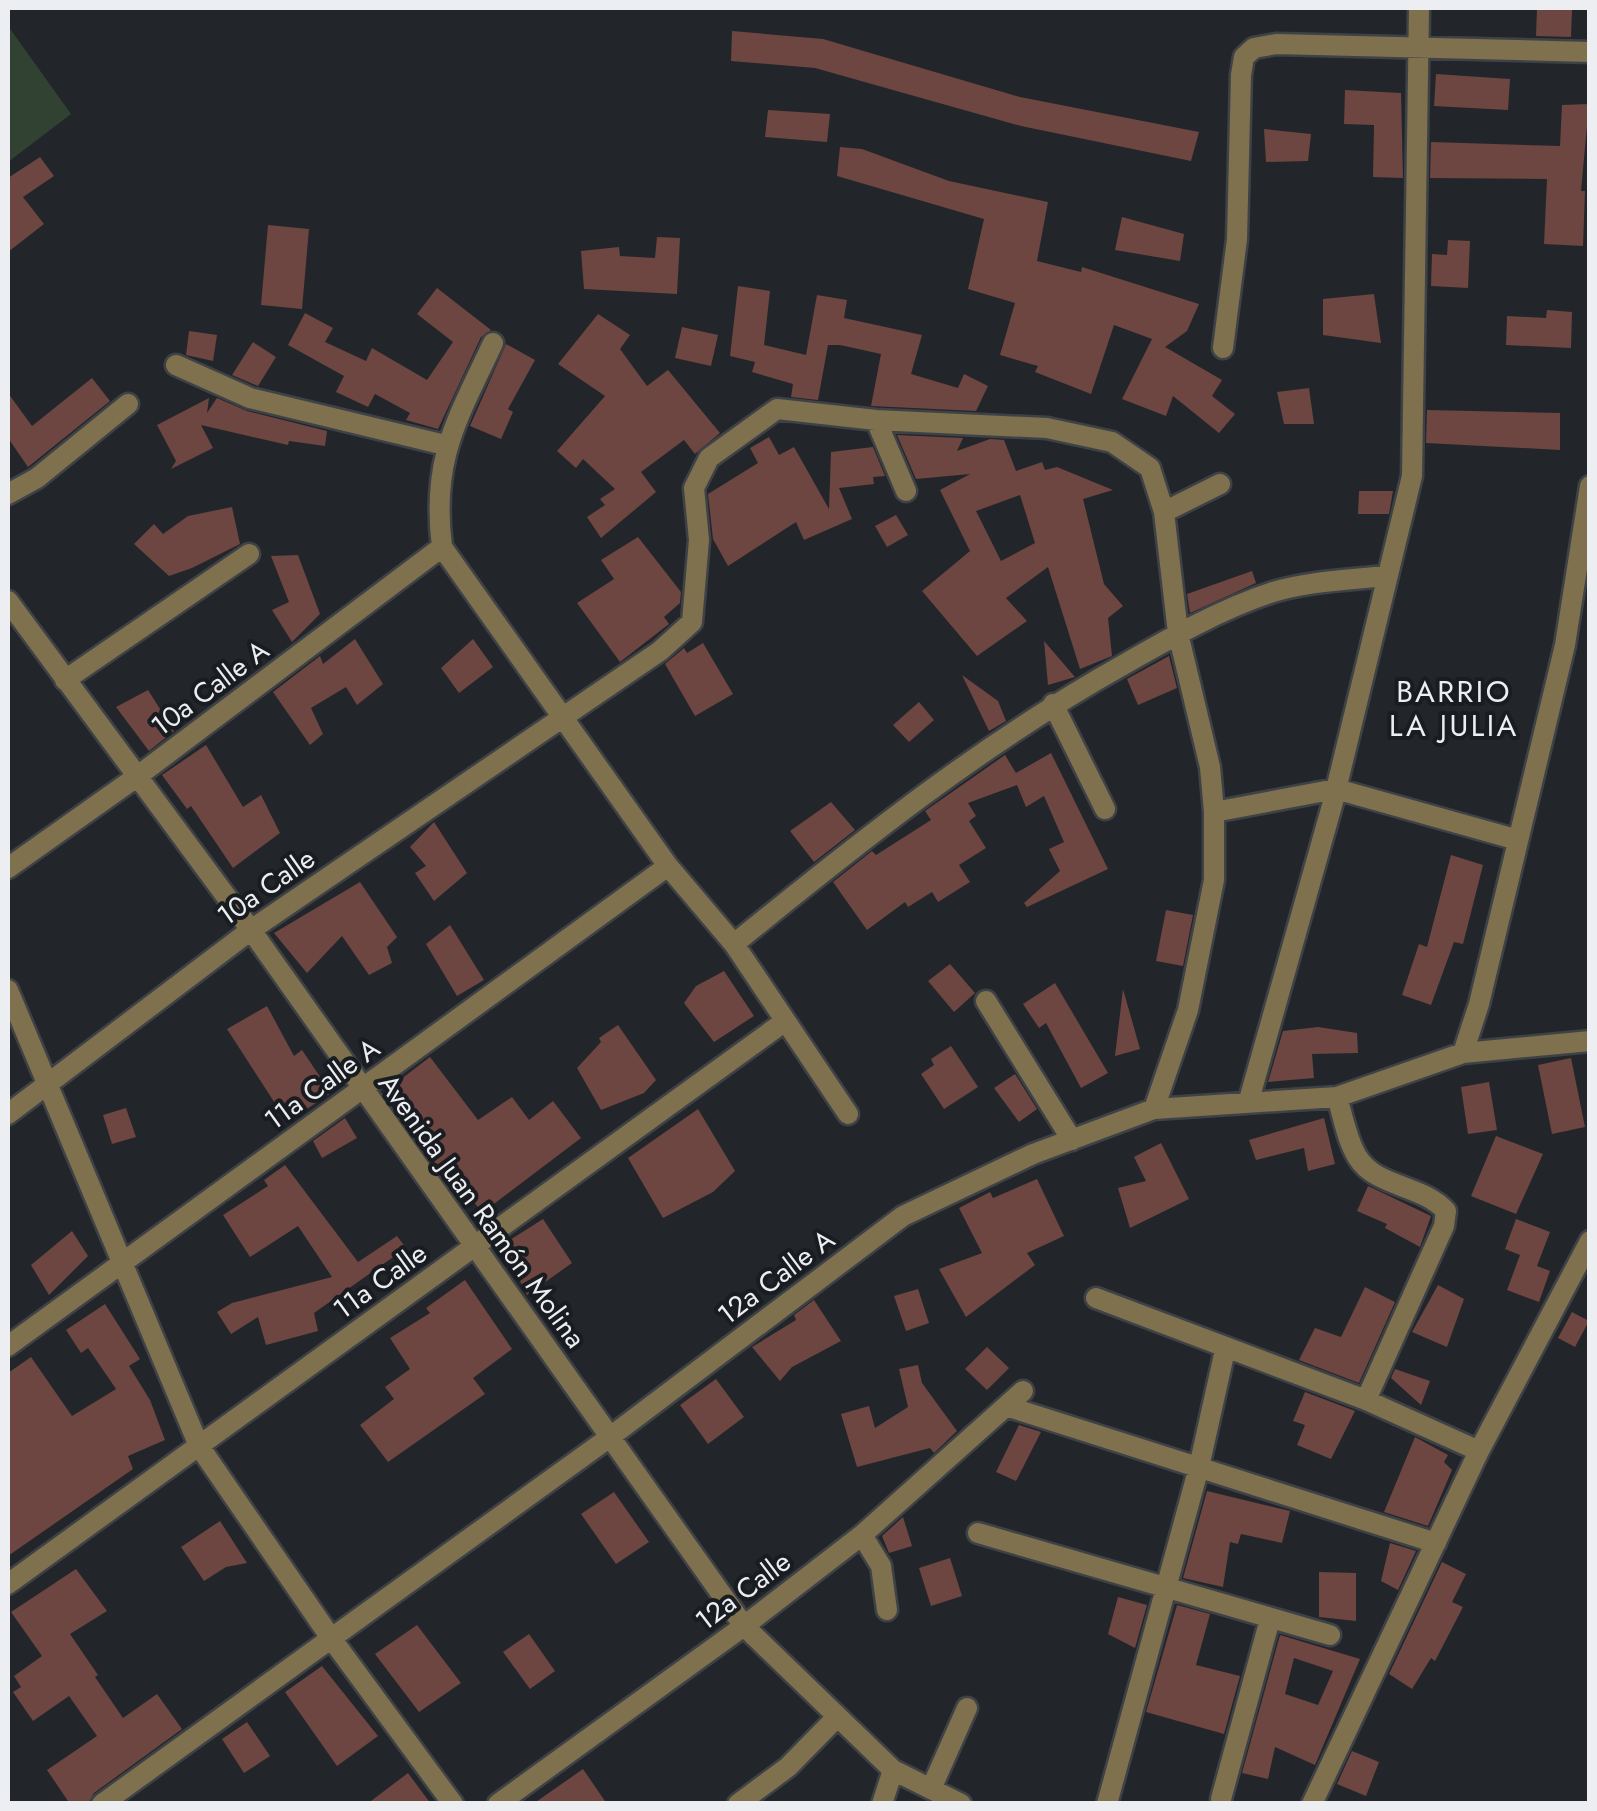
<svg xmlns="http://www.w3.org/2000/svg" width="1597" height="1811" font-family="Jost,sans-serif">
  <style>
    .green { fill: #314233 }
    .building { fill: #6d4541; fill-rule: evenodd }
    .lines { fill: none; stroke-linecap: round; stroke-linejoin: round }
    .minor-casing { stroke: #3e4246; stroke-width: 25 }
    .minor { stroke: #7f704e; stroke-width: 20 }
    .labels { text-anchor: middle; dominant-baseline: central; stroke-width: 8; stroke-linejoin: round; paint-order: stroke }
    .street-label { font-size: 28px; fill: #eceef1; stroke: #191c20 }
    .neighbourhood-label { font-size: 30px; letter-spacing: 2.5px; fill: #eceef1; stroke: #191c20 }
  </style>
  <rect width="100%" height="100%" fill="#22262a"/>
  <path class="green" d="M8,26L71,114L8,162Z"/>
  <path class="building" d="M1537,8L1572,10L1571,37L1536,36Z
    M732,31L823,39L1020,97L1199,132L1191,161L1021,126L815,68L731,61Z
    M1436,74L1510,79L1508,110L1434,106Z
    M1345,90L1401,93L1403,178L1373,177L1374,125L1344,124Z
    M1589,104L1581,191H1585L1583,246L1544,244L1547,179L1430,178L1431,142L1560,146L1562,105Z
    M768,110L830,114L827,142L765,137Z
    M1264,129L1311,134L1308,161L1266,162Z
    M840,147L862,149L949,181L1048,202L1037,261L1081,272L1082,267L1199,304L1187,331L1165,347L1222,380L1212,396L1235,414L1219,433L1173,396L1166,416L1122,399L1152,339L1114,325L1091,394L1035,372L1038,366L1000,355L1015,303L968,289L984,219L837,176Z
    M40,157L54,176L23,197L44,224L8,252V178Z
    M1122,217L1184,234L1180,261L1115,250Z
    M268,225L309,229L302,309L261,305Z
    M657,237L680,238L677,294L584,289L581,251L619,247L620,256L655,258Z
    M1448,240L1470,241L1468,288L1431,286L1432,254L1447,255Z
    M738,286L770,291L764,345L806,355L817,295L847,300L844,318L922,335L911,374L958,388L964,374L988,386L976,411L871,406L881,354L840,345H828L818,400L791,397L793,384L752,372L755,362L730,356Z
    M437,288L491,330L481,337L438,429L406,420L410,413L375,394L368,407L336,392L344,376L288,345L305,313L333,328L325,342L366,361L372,348L427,380L453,342L417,314Z
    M1374,294L1381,343L1323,335V299Z
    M1547,310L1572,312L1571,348L1506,345L1507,316L1546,318Z
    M598,314L630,335L620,349L647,386L668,370L720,433L695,454L684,440L641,472L656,492L601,538L587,517L605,505L600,499L615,489L583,459L576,468L557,451L605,396L558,364Z
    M682,327L718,335L711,366L675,358Z
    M189,331L217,335L213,361L186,355Z
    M253,342L276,357L258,386L232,375Z
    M506,344L535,360L508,409L513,412L501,439L470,426Z
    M92,378L110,401L28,467L8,438V393L32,426Z
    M1309,388L1314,424H1284L1277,392Z
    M209,398L207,413L217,398L247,411L327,431L325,446L289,441L288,445L201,425L213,448L171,469L176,461L157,425Z
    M1427,410L1560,413V450L1426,443Z
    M897,435L963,438L957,451L990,439L1004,440L1016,471L1042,462L1045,470L1057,467L1113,490L1083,499L1104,584L1123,606L1108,618L1112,656L1080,669L1048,567L1006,598L1027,621L977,656L922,591L970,551L940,490L970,474L916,479ZM1020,495L1035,543L1001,561L976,511Z
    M769,437L779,455L794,447L829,509L831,452L873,447L885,476L873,477L874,484L839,488L852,519L804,540L796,522L728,566L713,539L708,494L758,463L750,448Z
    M1359,491H1393L1389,514H1358Z
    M232,507L240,544L192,568L169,576L134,544L154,524L163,534L188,516Z
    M896,515L908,535L887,547L875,526Z
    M638,537L681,592L680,603L664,617L669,624L620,662L577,603L614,579L601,560Z
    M298,555L320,614L292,642L272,610L289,602L271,556Z
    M1252,571L1256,583L1190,613L1187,594Z
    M355,639L383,684L357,705L346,687L311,708L323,734L310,745L273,692L320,656L323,664Z
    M473,639L493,667L459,693L441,668Z
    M1044,641L1075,677L1048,685Z
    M703,643L733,694L695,716L665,664L684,648L687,653Z
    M1169,656L1177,688L1138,705L1127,679Z
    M962,675L998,701L1006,721L989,731Z
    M148,690L174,731L149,751L116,707Z
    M919,702L934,720L909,742L893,725Z
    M206,745L243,807L261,795L280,833L233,868L191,806L187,809L162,775Z
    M1051,753L1108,869L1027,907L1024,903L1060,871L1049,849L1064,842L1044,796L1026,807L1017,785L968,803L976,816L969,821L986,848L959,865L970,882L938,902L932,892L908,907L905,902L867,930L833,882L872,851L876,855L931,820L925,811L1005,755L1016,773Z
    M831,802L855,830L814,862L790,831Z
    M434,822L467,873L434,901L415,873L426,866L410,847Z
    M1451,855L1483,865L1463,944L1454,942L1431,1005L1402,995L1419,944L1427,947Z
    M360,882L397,937L387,947L392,963L369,975L342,936L307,973L274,933Z
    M1166,910L1193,915L1183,966L1156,961Z
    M450,925L484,980L457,996L426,944Z
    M950,964L975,993L954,1012L928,981Z
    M724,971L754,1016L714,1042L684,1003L696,986Z
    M1055,983L1108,1073L1081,1088L1046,1023L1039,1028L1023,1004Z
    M1123,989L1140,1049L1115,1056Z
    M267,1006L294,1056L302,1050L331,1093L287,1122L227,1029Z
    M618,1025L656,1080L644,1093L601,1110L577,1068L601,1042L599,1038Z
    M1318,1027L1357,1033L1358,1053L1312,1054L1314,1078L1268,1082L1283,1031Z
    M951,1046L978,1087L944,1109L921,1074L934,1065L931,1059Z
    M430,1057L478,1120L512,1097L529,1120L553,1101L581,1138L482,1213L461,1184L454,1189L384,1092Z
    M1571,1058L1585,1127L1552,1134L1538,1065Z
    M1015,1074L1037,1109L1019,1122L994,1088Z
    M1489,1082L1497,1130L1468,1134L1461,1087Z
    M126,1108L136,1137L112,1144L103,1115Z
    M698,1109L735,1171L713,1192L663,1218L628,1158Z
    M345,1118L357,1138L322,1158L313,1141Z
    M1324,1118L1335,1164L1308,1171L1304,1148L1256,1160L1249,1140Z
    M1496,1136L1543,1154L1516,1214L1471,1196Z
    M1161,1143L1189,1199L1130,1228L1118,1188L1146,1181L1134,1157Z
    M285,1165L358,1262L397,1236L406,1248L314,1313L318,1331L266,1345L258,1317L231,1334L217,1312L232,1303L332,1277L298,1226L250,1257L223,1215L268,1186L264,1180Z
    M1037,1179L1064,1236L1027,1253L1035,1265L966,1317L939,1269L982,1253L959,1208L990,1192L993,1198Z
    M1368,1186L1431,1216L1420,1247L1385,1228L1387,1224L1357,1211Z
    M543,1219L572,1263L527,1295L502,1245Z
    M1516,1219L1550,1232L1537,1266L1550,1271L1539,1302L1507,1290L1520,1255L1505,1249Z
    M72,1231L88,1256L49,1295L31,1265Z
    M465,1280L512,1349L473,1378L485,1394L388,1462L360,1425L394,1399L385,1387L410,1369L390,1338L430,1313L426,1308Z
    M1438,1285L1464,1299L1447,1347L1412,1332Z
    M1365,1287L1395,1302L1359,1383L1299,1360L1315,1328L1341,1337Z
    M918,1289L929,1323L906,1331L894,1296Z
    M814,1300L841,1341L792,1367L780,1381L752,1347L796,1320L794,1315Z
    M105,1304L140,1359L129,1366L150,1400L165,1440L128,1456L133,1469L8,1556V1373L31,1357L72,1416L116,1389L88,1348L81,1353L66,1330Z
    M1572,1312L1589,1321L1575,1347L1558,1338Z
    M987,1347L1009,1368L987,1390L965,1369Z
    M918,1365L922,1383L957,1431L934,1453L930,1448L857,1467L841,1414L869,1406L875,1428L908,1407L899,1369Z
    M1395,1369L1430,1381L1421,1405L1391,1378Z
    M716,1379L744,1417L708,1444L680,1405Z
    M1305,1392L1355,1411L1331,1459L1297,1445L1305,1425L1293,1421Z
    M1019,1425L1041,1432L1016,1481L996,1472Z
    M1415,1437L1448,1455L1444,1462L1452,1470L1428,1526L1384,1512Z
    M1207,1491L1290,1511L1282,1543L1241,1534L1238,1544L1230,1542L1223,1587L1183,1578Z
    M614,1492L649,1542L616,1564L581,1514Z
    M903,1517L912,1546L889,1553L882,1536Z
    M220,1521L247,1563L226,1567L204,1581L181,1547Z
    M1390,1543L1416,1551L1398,1590L1381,1581Z
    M950,1558L962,1596L931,1606L919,1568Z
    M1442,1562L1466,1574L1452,1602L1463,1607L1435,1661L1431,1658L1412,1689L1389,1674Z
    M76,1569L107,1611L70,1634L98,1675L95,1677L123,1718L157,1694L182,1729L94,1793L88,1804H70L47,1770L97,1736L69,1696L33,1721L13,1692L21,1687L14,1676L42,1656L11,1612Z
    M1319,1572L1356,1573V1621L1319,1617Z
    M1118,1597L1147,1605L1135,1648L1108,1634Z
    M1177,1605L1210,1614L1196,1665L1240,1676L1224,1734L1146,1712Z
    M417,1625L461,1683L419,1712L375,1654Z
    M529,1634L555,1671L530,1689L503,1652Z
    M1280,1635L1360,1659L1315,1765L1275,1747L1268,1779L1242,1773ZM1294,1658L1333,1671L1318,1705L1285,1694Z
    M322,1666L378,1736L337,1766L285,1692Z
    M247,1722L270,1756L244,1773L222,1739Z
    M1352,1751L1379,1762L1366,1796L1337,1784Z
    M583,1769L607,1804H533Z
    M408,1773L431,1804H367Z"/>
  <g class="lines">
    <g class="minor-casing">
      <path id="minor" d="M493,343C457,420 431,459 442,547L668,866L734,944L848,1114
        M1223,348L1237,239L1241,75L1244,57L1254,48L1276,44L1590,52
        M176,365L250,398L445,445
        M876,420L906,491
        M8,494L37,478L128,404
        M1164,512L1220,484
        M8,601L251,930L744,1626L893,1770L961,1804
        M65,680L249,554
        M1053,704L1105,809
        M1214,812L1336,789L1518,840
        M8,868L135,778L442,547
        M734,944C858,843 982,744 1123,665C1170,638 1221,609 1273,592C1309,581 1349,580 1386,576
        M8,990L199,1446L331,1638L453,1804
        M986,1001L1072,1140
        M1463,1053L1479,1004L1565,645L1590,486
        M1337,1097C1343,1116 1347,1141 1358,1158C1376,1187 1423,1185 1446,1211L1444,1226L1366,1400
        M1249,1100L1333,802L1412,476L1419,8
        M8,1114L251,930L660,651L692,622L699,540L694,488L709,458L777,409L876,420L1047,428L1112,442L1150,468L1164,512L1178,633L1210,767L1214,812V880L1188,1010L1154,1109
        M1096,1298L1366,1400L1479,1451
        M8,1346L668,866
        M1009,1407L1436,1543
        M978,1533L1330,1635
        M862,1535L881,1566L887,1610
        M8,1584L784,1022
        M931,1789L967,1708
        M1221,1799L1270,1619
        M102,1804L610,1437L903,1216L1033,1154L1154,1109L1337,1097L1463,1053L1590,1041
        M498,1804L744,1626L862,1535L1023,1391
        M738,1804L788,1767L837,1717
        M882,1804L893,1770
        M1107,1804L1199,1467L1225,1350
        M1312,1804L1479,1451L1590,1241"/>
    </g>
    <use href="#minor" class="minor"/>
  </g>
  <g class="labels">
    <g class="street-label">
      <text transform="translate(210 688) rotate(-37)">10a Calle A</text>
      <text transform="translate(266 887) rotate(-35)">10a Calle</text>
      <text transform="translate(322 1084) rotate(-36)">11a Calle A</text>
      <text transform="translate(482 1211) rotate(54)">Avenida Juan Ramón Molina</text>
      <text transform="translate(776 1277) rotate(-37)">12a Calle A</text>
      <text transform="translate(380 1281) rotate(-36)">11a Calle</text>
      <text transform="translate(743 1591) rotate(-37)">12a Calle</text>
    </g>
    <g class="neighbourhood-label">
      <text x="1454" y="691">BARRIO<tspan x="1454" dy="34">LA JULIA</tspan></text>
    </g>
  </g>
  <rect width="1597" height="1811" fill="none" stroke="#eceef1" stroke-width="20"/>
</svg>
